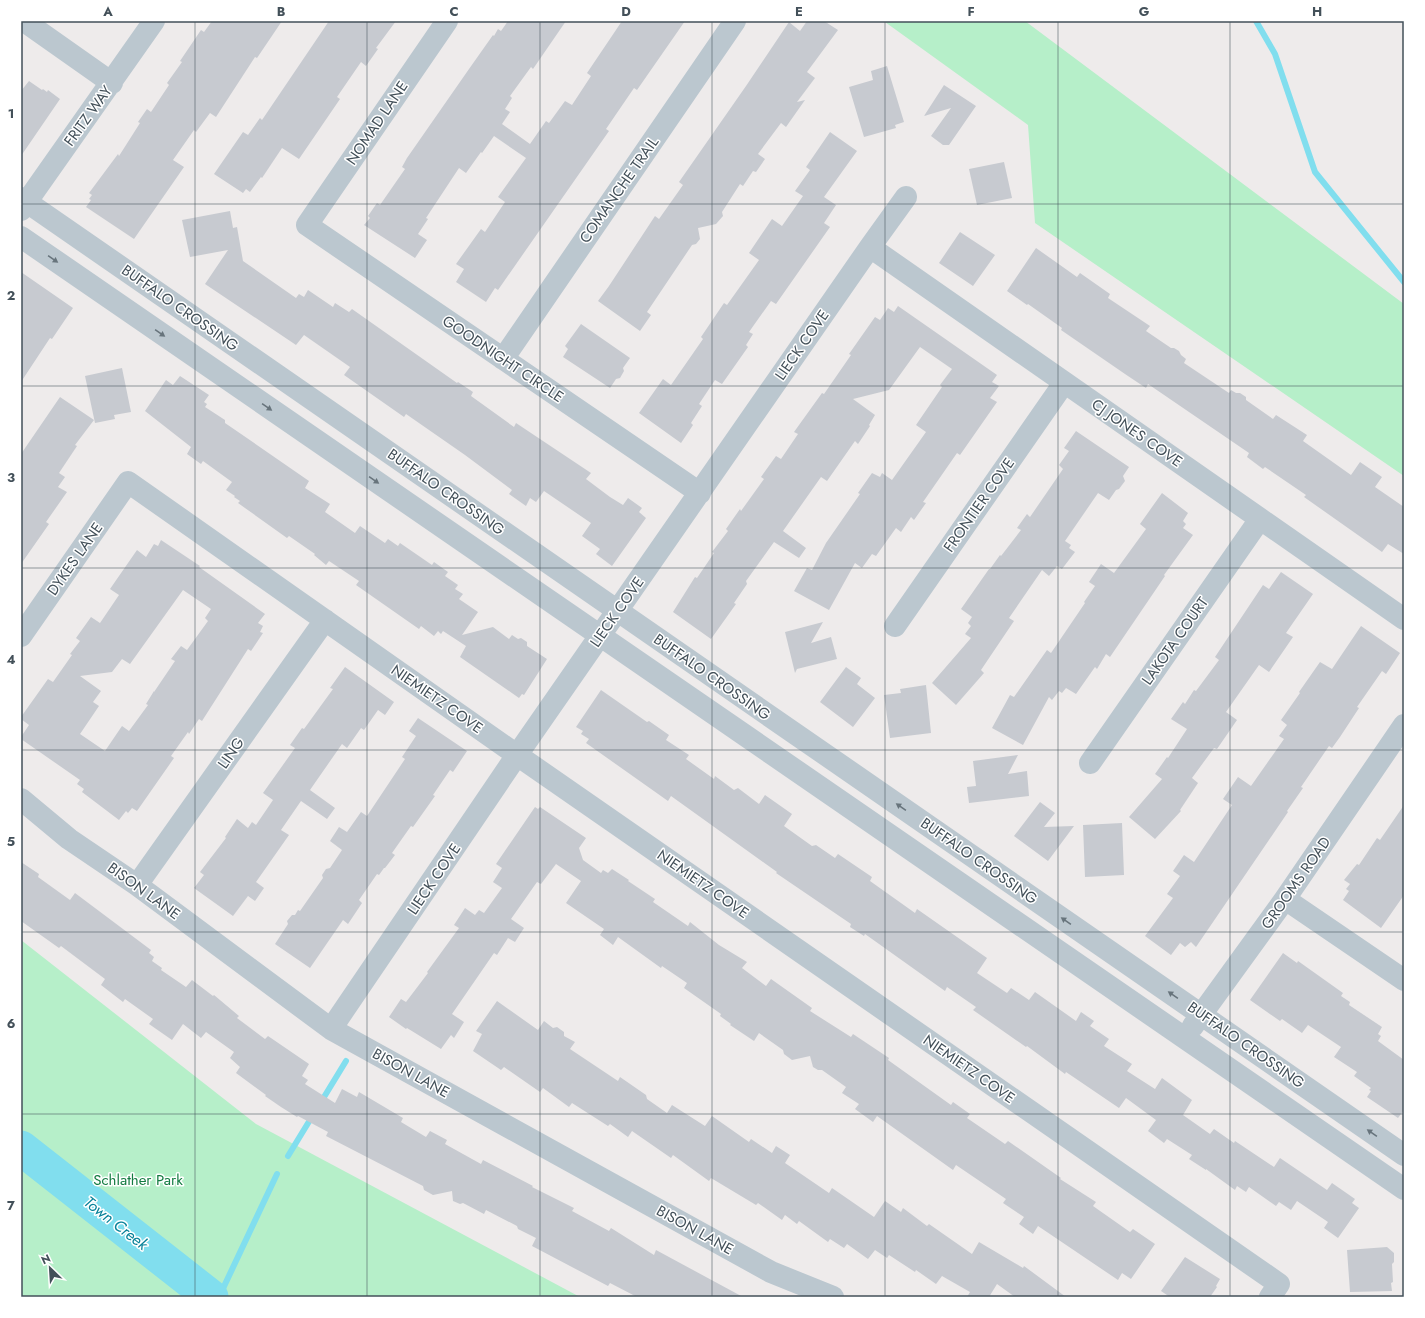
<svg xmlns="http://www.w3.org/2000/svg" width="1425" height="1318" font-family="Jost,sans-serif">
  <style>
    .green { fill: #b6efc9 }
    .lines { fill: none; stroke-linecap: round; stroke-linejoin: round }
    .stream { stroke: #81deee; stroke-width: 6 }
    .river { stroke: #81deee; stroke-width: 35 }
    .building { fill: #c7cad0; fill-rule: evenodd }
    .street { stroke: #bbc7cf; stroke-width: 22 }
    .oneway { fill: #67747c }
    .grid { fill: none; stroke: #435059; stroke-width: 1; stroke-opacity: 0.55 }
    .labels { text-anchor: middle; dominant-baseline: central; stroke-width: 3; stroke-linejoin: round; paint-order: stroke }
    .street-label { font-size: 15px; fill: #435059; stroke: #fff }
    .park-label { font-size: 15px; fill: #137b41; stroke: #fff }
    .water-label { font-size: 16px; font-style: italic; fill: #088299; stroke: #fff }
    .neatline { fill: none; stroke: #435059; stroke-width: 1.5 }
    .grid-label { font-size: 13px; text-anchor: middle; font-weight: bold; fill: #435059 }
  </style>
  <rect width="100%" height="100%" fill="#eeebeb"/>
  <path class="green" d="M886,21H1025L1404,304V476L1035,223L1028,125L885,22Z
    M21,940L256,1124L580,1297H21Z"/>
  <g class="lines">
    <path class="stream" d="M1256,21L1275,54L1315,172L1404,282
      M321,1102L346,1061
      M288,1156L313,1115
      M219,1297L277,1174"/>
    <path class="river" d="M21,1148L211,1297"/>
  </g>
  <path class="building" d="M212,21H282L257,58L255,57L216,117L210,113L196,132L194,130L173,160L184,167L134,239L86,207L91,200L89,199L92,195L89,193L118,154L119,156L140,123L138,122L147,109L151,112L169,85L167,83L182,62L180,61L201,30L204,32Z
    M329,21H396L376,48L378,49L366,66L361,62L337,97L340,99L299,159L282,148L262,178L261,177L250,192L246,189L243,193L214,174L243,132L248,135L260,118L262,120Z
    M508,21H566L533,69L531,67L510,96L512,98L505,109L510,112L502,124L530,144L546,121L549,123L565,101L572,105L591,76L587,73L622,21H685L637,90L634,88L606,129L609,131L498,290L495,288L486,302L456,282L464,269L456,264L481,229L485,232L505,202L498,197L526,158L494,136L482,153L481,152L466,173L459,168L426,218L428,219L418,234L427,240L415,258L364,225L370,218L368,216L377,203L380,205L405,169L402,167L407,158L469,69L493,35L494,36L498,29L501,31Z
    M807,21H824L838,30L807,72L815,78L797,102L805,100L786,127L781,123L758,154L765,159L756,172L753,171L743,186L740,184L722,212L723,216L716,224L698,228L700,239L696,244L692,245L647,312L651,315L640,331L598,301L609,286L655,216L659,219L683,185L679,182L746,86L789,22L800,31Z
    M887,66L904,122L895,125L896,128L864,137L849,87L873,80L871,71Z
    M29,81L42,90L43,89L47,92L48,90L60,99L21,156V91Z
    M944,85L976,106L949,145H943L931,136L951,108L924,116Z
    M830,132L857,151L824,197L836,205L824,223L830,227L776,304L771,301L749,332L753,334L746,345L748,347L722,384L715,380L699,404L702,406L691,423L693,425L681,443L639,413L663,379L671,385L703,339L701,337L724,303L727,305L759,260L749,253L772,219L782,226L803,196L795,191L810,170L806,167Z
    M1004,162L1012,198L977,205L969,169Z
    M230,211L233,228L237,227L243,261L296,298L299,294L304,297L308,290L333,307L335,303L349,312L352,309L457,383L458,382L473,392L471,396L514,427L516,423L591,473L586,479L610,497L623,505L628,498L642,508L639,512L646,518L612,566L596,554L600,549L582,536L591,523L544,491L536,502L530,498L526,506L509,494L512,490L465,455L406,414L404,417L344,375L350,367L304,335L296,345L205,284L228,250L190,257L182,220Z
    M960,232L995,255L973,286L939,263Z
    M1036,248L1077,277L1080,273L1110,294L1108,298L1150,326L1146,331L1171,348H1174L1179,351L1181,355L1186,359L1184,363L1229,393L1231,390L1236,393H1240L1246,397V400L1273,419L1276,415L1307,435L1303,441L1351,475L1360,462L1382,477L1375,487L1404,507V554L1388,544L1382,552L1304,497L1306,495L1265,467L1263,469L1247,457L1249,453L1148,384L1146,388L1125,374L1061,330L1062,328L1028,304L1027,305L1007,291Z
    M21,272L73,308L52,339L50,338L21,382Z
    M898,306L997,375L992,382L999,386L990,398L997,402L960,455L957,453L923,502L926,503L914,520L911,517L901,532L896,528L876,556L872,554L862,568L855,563L829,610L794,591L807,568L812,570L826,543L860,494L858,493L872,473L880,477L882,473L892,480L926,432L916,425L942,387L940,385L952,369L920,347L889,390L853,399L875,415L869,425L870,426L858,444L855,441L827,481L821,477L783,531L806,548L799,558L774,542L746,581L747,584L734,603L736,604L711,639L673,612L695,577L697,578L714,553L712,552L728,531L726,529L740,509L741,511L764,479L761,477L776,456L781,459L798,434L794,432L822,393L824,394L851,355L849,354L875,317L880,320L888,308L894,312Z
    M581,324L630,358L623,368L624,371L620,378L616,379L610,388L563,357L568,349L565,346Z
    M122,368L131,412L114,415L115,419L95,423L85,376Z
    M180,376L209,395L204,402L207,404L205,407L225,420V423L244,436L309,481L305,488L330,504L325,512L355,533L360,526L385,543L388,539L398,546L400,543L432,565L434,562L448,572L445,576L458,585L455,589L463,594L459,599L478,612L462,635L493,627L509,639L512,635L518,639L521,638L527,642V646L547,659L524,695L522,694L519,698L460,657L466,646L443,631L441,634L438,631L434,636L421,626L419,629L356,585L359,581L329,561L326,565L314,555L315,554L289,536L287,538L238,503L240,501L234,497L235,496L226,490L232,482L203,461L201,464L187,454L191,447L145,411L166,380L173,385Z
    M60,397L94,420L75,445L77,446L59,473L65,477L58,487L67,492L46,522L49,524L21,564V454Z
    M1076,431L1129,467L1123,476L1125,481L1119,489L1116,490L1109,500L1098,493L1065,541L1071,545L1069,548L1075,552L1062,569L1057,566L1049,576L1042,570L1009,618L1014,621L981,670L984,673L956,705L932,683L971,638L965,634L971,626L968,623L972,617L961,609L989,569H990L1000,555L1001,556L1021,530L1017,528L1027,514L1030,517L1063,469L1059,465L1069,451L1064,448Z
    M1162,493L1188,513L1183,521L1186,524L1183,528L1193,535L1164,575L1165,576L1110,657L1106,654L1097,669L1095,667L1076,694L1066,688L1062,693L1059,691L1052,700L1049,697L1023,745L992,728L1010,695L1014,697L1047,650L1051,653L1085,603L1084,602L1095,586L1089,582L1101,564L1114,573L1146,529L1140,524Z
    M161,540L200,566L199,567L265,614L258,623L263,626L260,632L263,633L251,651L248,649L202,721L199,719L189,734L188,732L171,756L174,758L137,811L132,808L128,813L126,811L119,820L82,792L84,789L77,784L80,780L21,739V737L29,725L21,719V717L48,679L53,682L72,655L70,654L80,641L76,638L91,617L100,623L119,595L110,589L137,550L146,557L154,544L158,546ZM183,590L211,609L205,618L208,621L187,650L181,646L171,659L175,661L154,692V691L146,704L148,705L129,731L122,726L105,751L80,734L99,706L93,702L101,691L80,676L112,672L122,659L130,664Z
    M1281,572L1313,594L1286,633L1293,637L1269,672L1259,665L1226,712L1237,720L1217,749L1214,748L1192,778L1198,783L1180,810L1181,811L1155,839L1129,817L1162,779L1155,774L1167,757L1168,758L1187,729L1171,719L1183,702L1185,704L1194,690L1196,691L1219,660L1215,657L1263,585L1269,589Z
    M823,622L811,643L831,637L837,659L797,669L795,673L785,632Z
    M1361,626L1400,653L1386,674L1382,671L1357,707L1359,708L1340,737L1332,748L1329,746L1301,787L1303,788L1287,811L1288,812L1196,947L1191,942L1185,947L1180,943L1171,955L1145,936L1173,898L1167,894L1180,876L1173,871L1184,855L1194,862L1232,805L1223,799L1238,777L1251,786L1284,739L1279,736L1287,725L1281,720L1300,693L1299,692L1320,662L1332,669Z
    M345,667L394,702L385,715L378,710L364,730L361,728L347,748L342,744L310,790L335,808L327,819L301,801L281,830L289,835L256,882L264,888L255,901L248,896L233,916L194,888L204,875L200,872L226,838L225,837L237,819L248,828L252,822L256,825L273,800L263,793L295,748L290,745L302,728L304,729L333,689L330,688Z
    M846,667L861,678L857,684L875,698L853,727L820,702Z
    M926,685L931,733L890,738L884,695L901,693L900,689Z
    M601,690L647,722L649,721L669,735L666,740L689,755L686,759L714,779L715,776L734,790L738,788L759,804L765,795L792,814L784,826L812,846L816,845L835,858L838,854L872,877L870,881L915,913L917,909L987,958L977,973L1007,993L1011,988L1029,1000L1035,992L1076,1021L1081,1012L1094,1021L1090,1026L1109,1039L1104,1046L1132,1064L1127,1071L1155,1089L1162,1078L1192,1100L1183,1115L1210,1134L1214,1129L1234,1143L1235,1141L1274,1167L1280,1158L1327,1190L1332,1183L1355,1199L1352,1203L1359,1208L1338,1238L1324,1228L1328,1222L1297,1201L1291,1210L1279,1202L1276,1206L1249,1187L1246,1192L1237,1186L1235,1190L1206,1169V1170L1189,1159L1192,1155L1167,1139L1164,1143L1148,1131L1156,1120L1126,1098L1119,1108L1066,1072L1065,1074L1027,1046L1026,1047L973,1010L976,1007L947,987L945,991L865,934L864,936L850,927L851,924L776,873L777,872L671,796L668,801L586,743L589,739L581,734L583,731L576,727Z
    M418,718L467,751L453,772L450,770L433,795L435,796L413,827L411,826L392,853L395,855L385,868H384L379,875L377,874L359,900L362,903L348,924L343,920L310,968L275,944L288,924L287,921L292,915H295L298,910L300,911L323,878L322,875L326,869L330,868L342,850L330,841L339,827L347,832L361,812L367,816L405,759L402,757L416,736L409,731Z
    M1018,755L1008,774L1027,771L1029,796L969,803L967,787L976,786L973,761Z
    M1040,802L1055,813L1044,827L1074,826L1048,861L1014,836Z
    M1404,805V895L1381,928L1343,900L1349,891L1346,889L1350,884L1344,880L1357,864L1359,865L1377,838L1380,840Z
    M535,807L538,809L540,807L586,838L579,848L583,860L601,873L603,870L608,873L612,869L629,880L628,881L655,899L653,902L688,926L690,922L719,945L747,962L742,968L766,986L771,979L812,1008L810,1011L851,1037L853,1034L889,1058L888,1060L951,1105L953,1102L970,1114L967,1118L1005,1144L1008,1141L1061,1178L1060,1179L1096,1202L1093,1206L1130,1232L1133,1229L1155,1244L1131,1279L1122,1273L1118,1280L1038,1226L1033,1234L1019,1224L1024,1217L1003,1203L1006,1199L956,1165L953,1170L877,1116L873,1122L855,1109L859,1104L842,1093L846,1087L822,1070H818L813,1067L810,1056L792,1060L784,1054L783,1050L759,1033L754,1041L730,1025L731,1024L720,1016L721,1014L684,988L687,983L662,966L661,968L618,937L613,945L600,935L604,929L566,903L581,881L556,864L541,884L537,882L511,919L524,928L515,942L508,938L497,955L494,953L452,1014L464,1022L454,1038L451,1035L441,1049L407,1028L406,1029L389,1017L401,999L406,1002L428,973L427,972L459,928L454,925L465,908L475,915L479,910L484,913L502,888L493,882L502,868L496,864Z
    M1122,823L1124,875L1085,877L1083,825Z
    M21,862L39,874L38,877L70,900L75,893L151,950L149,953L154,957L152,961L162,968L161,970L186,987L192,980L213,996L214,995L239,1016L237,1018L265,1039L268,1036L309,1064L302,1076L308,1080L305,1084L335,1103L342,1089L357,1097L359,1092L403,1118L401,1122L426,1137L430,1131L447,1140L445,1144L481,1164L483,1160L533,1186L532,1187L574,1208L572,1211L609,1231L611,1228L654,1255L656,1250L743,1297H637L610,1283L608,1286L532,1246L536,1238L518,1229L517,1226L486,1210L484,1214L463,1203L460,1204L453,1201L452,1191L433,1195L424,1190L423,1186L326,1136L328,1132L298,1116L297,1117L281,1107L265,1096L266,1095L236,1073L240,1067L230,1058L234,1052L206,1032L201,1038L183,1024L172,1040L149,1024L153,1019L125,999L123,1002L101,985L105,979L61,946L59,948L21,921Z
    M1283,953L1297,963L1298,961L1343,993L1341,996L1350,1002L1349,1005L1382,1027L1378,1034L1381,1036L1378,1041L1404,1060V1110L1398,1118L1367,1097L1371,1091L1369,1090L1371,1088L1354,1076L1357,1072L1334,1057L1341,1047L1308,1025L1302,1033L1282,1019L1280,1021L1250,1000Z
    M497,1001L538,1030L544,1021L553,1028L557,1027L564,1032V1036L575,1042L570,1049L618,1081L620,1077L646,1095L647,1099L667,1113L672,1105L705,1126L712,1116L749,1142L751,1139L772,1153L776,1146L790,1155L785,1163L829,1193L832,1188L874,1217L885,1201L901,1212L903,1208L927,1226L929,1224L972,1254L979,1242L1023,1268L1024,1266L1066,1297H1015L997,1284L989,1297H967L970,1292L942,1276L936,1284L916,1270L915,1272L889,1255L887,1258L875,1250L868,1259L847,1244L844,1248L830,1239L828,1242L799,1221L797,1224L785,1215L782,1220L758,1203L756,1205L711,1178L709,1181L673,1155L671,1158L632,1131L628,1137L610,1124L608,1126L572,1103L569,1107L543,1088L540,1092L504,1067L501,1070L473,1051L482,1034L476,1031Z
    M1387,1247L1394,1253V1262L1392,1264L1393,1282L1391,1283L1392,1291L1350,1292L1347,1250Z
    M1185,1257L1220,1279L1216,1286L1217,1287L1210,1297H1170L1161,1291Z"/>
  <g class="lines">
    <path class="street" d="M24,21L112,83
      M447,21L307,225L700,493
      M21,198L1404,1155
      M21,210L154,21
      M21,237L1404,1189
      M870,247L1404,619
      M503,359L735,21
      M895,626L1064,383
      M21,636L128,482L517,755L1279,1284L1270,1297
      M1090,763L1260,519
      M21,799L69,839L137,885L331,1029L771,1272L833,1297
      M137,885L325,620
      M1285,899L1404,980
      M1193,1026L1285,899L1404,725
      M331,1029L517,755L870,247L906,197"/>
  </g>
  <defs><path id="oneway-solid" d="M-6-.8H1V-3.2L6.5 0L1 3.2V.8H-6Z"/></defs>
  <g class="oneway">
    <use href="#oneway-solid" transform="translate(53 259) rotate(35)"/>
    <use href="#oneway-solid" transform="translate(160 333) rotate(35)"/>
    <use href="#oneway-solid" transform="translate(267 407) rotate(35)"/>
    <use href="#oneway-solid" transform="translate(374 480) rotate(35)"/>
    <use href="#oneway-solid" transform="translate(901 807) rotate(-145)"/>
    <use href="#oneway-solid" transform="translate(1066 921) rotate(-145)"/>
    <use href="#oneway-solid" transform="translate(1173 995) rotate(-145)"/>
    <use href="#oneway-solid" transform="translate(1372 1133) rotate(-145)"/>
  </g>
  <path class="grid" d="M195,21V1297M367,21V1297M540,21V1297M712,21V1297M885,21V1297M1058,21V1297M1230,21V1297M21,204H1404M21,386H1404M21,568H1404M21,750H1404M21,932H1404M21,1114H1404"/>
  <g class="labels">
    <g class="street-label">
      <text transform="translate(88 116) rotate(-54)">FRITZ WAY</text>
      <text transform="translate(377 123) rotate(-56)">NOMAD LANE</text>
      <text transform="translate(619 190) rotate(-55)">COMANCHE TRAIL</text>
      <text transform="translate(180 308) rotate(35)">BUFFALO CROSSING</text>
      <text transform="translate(802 345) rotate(-55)">LIECK COVE</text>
      <text transform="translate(503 359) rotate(34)">GOODNIGHT CIRCLE</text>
      <text transform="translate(1137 433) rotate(35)">CJ JONES COVE</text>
      <text transform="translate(446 492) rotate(35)">BUFFALO CROSSING</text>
      <text transform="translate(979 505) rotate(-55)">FRONTIER COVE</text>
      <text transform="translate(75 559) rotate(-55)">DYKES LANE</text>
      <text transform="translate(617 612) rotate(-55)">LIECK COVE</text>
      <text transform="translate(1175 641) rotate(-55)">LAKOTA COURT</text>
      <text transform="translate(712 677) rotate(35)">BUFFALO CROSSING</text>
      <text transform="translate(437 699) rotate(35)">NIEMIETZ COVE</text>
      <text transform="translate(231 753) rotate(-55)">LING</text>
      <text transform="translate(979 861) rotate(35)">BUFFALO CROSSING</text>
      <text transform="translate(434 879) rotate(-56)">LIECK COVE</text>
      <text transform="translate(1296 883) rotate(-55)">GROOMS ROAD</text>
      <text transform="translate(703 884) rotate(35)">NIEMIETZ COVE</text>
      <text transform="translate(144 891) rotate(36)">BISON LANE</text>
      <text transform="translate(1246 1045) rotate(35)">BUFFALO CROSSING</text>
      <text transform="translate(969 1069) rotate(35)">NIEMIETZ COVE</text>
      <text transform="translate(411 1073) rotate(29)">BISON LANE</text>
      <text transform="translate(695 1230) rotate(29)">BISON LANE</text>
    </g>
    <g class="park-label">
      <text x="138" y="1180">Schlather Park</text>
    </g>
    <g class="water-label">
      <text transform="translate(116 1223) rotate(38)">Town Creek</text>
    </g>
  </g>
  <rect width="1425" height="1318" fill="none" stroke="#ffffff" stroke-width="44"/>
  <g transform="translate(50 1268) rotate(335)" stroke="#ffffff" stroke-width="3" paint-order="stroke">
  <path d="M0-3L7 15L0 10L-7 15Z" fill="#435059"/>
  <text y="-6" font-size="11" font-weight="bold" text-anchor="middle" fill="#435059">N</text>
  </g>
  <rect x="22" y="22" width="1381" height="1274" class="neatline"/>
  <g class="grid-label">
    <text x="108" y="16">A</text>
    <text x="281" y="16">B</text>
    <text x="454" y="16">C</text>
    <text x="626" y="16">D</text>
    <text x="799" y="16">E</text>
    <text x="971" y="16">F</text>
    <text x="1144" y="16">G</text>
    <text x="1317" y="16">H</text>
    <text x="11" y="118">1</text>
    <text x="11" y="300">2</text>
    <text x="11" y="482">3</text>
    <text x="11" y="664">4</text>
    <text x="11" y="846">5</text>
    <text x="11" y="1028">6</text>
    <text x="11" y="1210">7</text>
  </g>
</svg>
